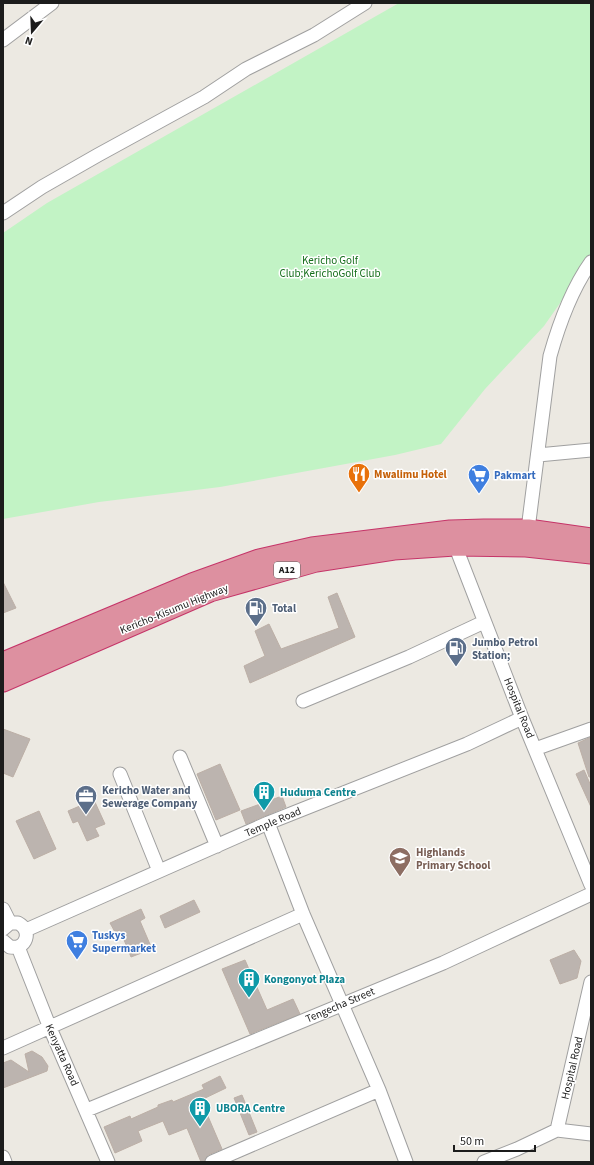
<svg xmlns="http://www.w3.org/2000/svg" width="594" height="1165" font-family="'Source Sans 3',sans-serif">
  <style>
    .park { fill: #c2f3c5 }
    .building { fill: #bcb4af; stroke: #bcafa6 }
    .lines { fill: none; stroke-linecap: round; stroke-linejoin: round }
    .minor-casing { stroke: #a0a0a0; stroke-width: 15 }
    .highway-casing { stroke: #c53468; stroke-width: 21 }
    .minor { stroke: #fff; stroke-width: 13 }
    .highway { stroke: #dd90a0; stroke-width: 19 }
    .labels { text-anchor: middle; dominant-baseline: central; stroke-width: 3; stroke-linejoin: round; paint-order: stroke }
    .shield { fill: #fff; stroke: #606060; stroke-width: 1 }
    .shield-label { font-size: 10px; font-weight: bold; fill: #1c1c1c }
    .park-label { font-size: 11px; fill: #156e1b; stroke: #fff }
    .food-label { font-size: 11px; font-weight: bold; fill: #c56008; stroke: #fff; text-anchor: start }
    .shop-label { font-size: 11px; font-weight: bold; fill: #366cbe; stroke: #fff; text-anchor: start }
    .service-label { font-size: 11px; font-weight: bold; fill: #4e5e75; stroke: #fff; text-anchor: start }
    .street-label { font-size: 11px; fill: #1c1c1c; stroke: #fff }
    .culture-label { font-size: 11px; font-weight: bold; fill: #0d838f; stroke: #fff; text-anchor: start }
    .education-label { font-size: 11px; font-weight: bold; fill: #785e54; stroke: #fff; text-anchor: start }
  </style>
  <rect width="100%" height="100%" fill="#ece9e2"/>
  <path class="park" d="M399,3H591V259L544,326L485,389L441,444L395,455L220,487L99,502L3,519V233L47,203Z"/>
  <path class="building" d="M3,582L16,608L3,613Z
    M337,593L355,637L250,683L244,666L265,656L255,631L269,624L281,649L339,628L328,597Z
    M3,729L30,739L13,777L3,773Z
    M591,737V777H589L578,743Z
    M220,764L240,810L216,820L197,774Z
    M584,770L591,786V807L576,774Z
    M282,796L286,807L246,824L241,811Z
    M94,800L105,824L95,828L99,836L87,841L78,821L73,823L68,811Z
    M39,811L56,849L34,859L16,821Z
    M194,900L200,912L165,928L160,916Z
    M141,909L145,918L140,921L152,949L131,957L120,930L115,932L110,923Z
    M574,950L581,961L577,978L560,984L550,960Z
    M245,960L267,1010L293,999L300,1014L250,1034L222,969Z
    M32,1051L42,1057L48,1066L47,1071L3,1088V1063L11,1060L29,1072L25,1054Z
    M220,1076L226,1088L201,1100L222,1149L208,1155L204,1162H201L187,1128L169,1135L163,1121L138,1131L142,1141L115,1153L104,1127L130,1116L131,1119L158,1107V1105L172,1100L173,1102L204,1089L202,1085Z
    M242,1095L257,1132L249,1135L234,1098Z"/>
  <g class="lines">
    <g class="minor-casing">
      <path id="minor" d="M3,40L52,3
        M3,213L42,187L98,155L204,97L246,69L314,35L365,3
        M538,455L591,450
        M527,537L550,356C559,324 571,290 591,262
        M453,540L522,718L591,885
        M303,701L409,657L484,622
        M535,749L591,729
        M180,757L217,846
        M120,774L159,871
        M268,823L303,914L379,1090L406,1162
        M3,909L10,923
        M3,929L10,923H18C33,931 26,950 10,947L3,941
        M26,930L268,823L467,744L522,718
        M18,947L50,1028L108,1162
        M3,1048L303,914
        M87,1110L443,963L591,894
        M557,1130L591,982
        M557,1130L591,1134
        M3,1157L5,1162
        M212,1162L379,1090
        M484,1162L517,1149L557,1130"/>
    </g>
    <g class="highway-casing">
      <path id="highway" d="M3,662L192,583L259,559L312,547L450,530L484,529H528L591,538
        M3,682L210,592L316,562L394,550L455,546L526,547L591,554"/>
    </g>
    <use href="#minor" class="minor"/>
    <use href="#highway" class="highway"/>
  </g>
  <defs>
    <g id="restaurant-pin" transform="scale(1.15)"><path d="M0 17L-7.5 6A9.5 9.5 0 1 1 7.5 6Z" fill="#e8710a" stroke="#fff"/><path d="M-5-6h1v4h1v-4h1v4h1v-4h1v5L-1.5 .5V6h-2V.5L-5-1ZM5-6V6H3V1.5H1.5Q1.5-4 5-6Z" fill="#fff"/></g>
    <g id="supermarket-pin" transform="scale(1.15)"><path d="M0 17L-7.5 6A9.5 9.5 0 1 1 7.5 6Z" fill="#3f7fe0" stroke="#fff"/><path d="M-6-5.5h2.5l.6 2H6L4.5 2H-2.5L-4.4-4H-6ZM-1.5 3.2a1.3 1.3 0 1 0 .1 0ZM3 3.2a1.3 1.3 0 1 0 .1 0Z" fill="#fff"/></g>
    <g id="fuel-pin" transform="scale(1.15)"><path d="M0 17L-7.5 6A9.5 9.5 0 1 1 7.5 6Z" fill="#5c6f8a" stroke="#fff"/><path d="M-5.5-6h7V0h2V4h1.3V-2.5L3-4.5l.8-.8L6-3V5H2.5V1h-1V6h-7ZM-4.2-4.7v3.2H.2V-4.7Z" fill="#fff"/></g>
    <g id="building-pin" transform="scale(1.15)"><path d="M0 17L-7.5 6A9.5 9.5 0 1 1 7.5 6Z" fill="#0f9aa8" stroke="#fff"/><path d="M-4-6H4V6H1V3H-1V6H-4ZM-2.5-4.3h1.7v1.8h-1.7ZM.8-4.3h1.7v1.8H.8ZM-2.5-1h1.7V.8h-1.7ZM.8-1h1.7V.8H.8Z" fill="#fff"/></g>
    <g id="office-pin" transform="scale(1.15)"><path d="M0 17L-7.5 6A9.5 9.5 0 1 1 7.5 6Z" fill="#5c6f8a" stroke="#fff"/><path d="M-6-3h4V-5.5h4V-3h4V5H-6ZM-1-4.5V-3h2v-1.5ZM-6 0V1H6V0Z" fill="#fff"/></g>
    <g id="school-pin" transform="scale(1.15)"><path d="M0 17L-7.5 6A9.5 9.5 0 1 1 7.5 6Z" fill="#8d6e63" stroke="#fff"/><path d="M0-5L7-2L0 1L-7-2ZM-4 1L0 2.5L4 1V4Q0 6-4 4Z" fill="#fff"/></g>
  </defs>
  <g fill-rule="evenodd">
    <use href="#restaurant-pin" x="359" y="474"/>
    <use href="#supermarket-pin" x="479" y="475"/>
    <use href="#fuel-pin" x="256" y="608"/>
    <use href="#fuel-pin" x="456" y="648"/>
    <use href="#building-pin" x="264" y="792"/>
    <use href="#office-pin" x="86" y="796"/>
    <use href="#school-pin" x="400" y="858"/>
    <use href="#supermarket-pin" x="77" y="941"/>
    <use href="#building-pin" x="249" y="979"/>
    <use href="#building-pin" x="200" y="1108"/>
  </g>
  <g class="labels">
    <rect class="shield" x="274" y="562" width="26" height="16" rx="3"/>
    <g class="shield-label">
      <text x="287" y="570">A12</text>
    </g>
    <g class="park-label">
      <text x="330" y="260">Kericho Golf<tspan x="330" dy="13">Club;KerichoGolf Club</tspan></text>
    </g>
    <g class="food-label">
      <text x="374" y="474">Mwalimu Hotel</text>
    </g>
    <g class="shop-label">
      <text x="494" y="475">Pakmart</text>
      <text x="92" y="935">Tuskys<tspan x="92" dy="13">Supermarket</tspan></text>
    </g>
    <g class="service-label">
      <text x="272" y="608">Total</text>
      <text x="472" y="642">Jumbo Petrol<tspan x="472" dy="13">Station;</tspan></text>
      <text x="102" y="790">Kericho Water and<tspan x="102" dy="13">Sewerage Company</tspan></text>
    </g>
    <g class="street-label">
      <text transform="translate(174 609) rotate(-22)">Kericho-Kisumu Highway</text>
      <text transform="translate(519 708) rotate(68)">Hospital Road</text>
      <text transform="translate(273 822) rotate(-23)">Temple Road</text>
      <text transform="translate(340 1005) rotate(-23)">Tengecha Street</text>
      <text transform="translate(62 1055) rotate(66)">Kenyatta Road</text>
      <text transform="translate(572 1068) rotate(-77)">Hospital Road</text>
    </g>
    <g class="culture-label">
      <text x="280" y="792">Huduma Centre</text>
      <text x="264" y="979">Kongonyot Plaza</text>
      <text x="216" y="1108">UBORA Centre</text>
    </g>
    <g class="education-label">
      <text x="416" y="852">Highlands<tspan x="416" dy="13">Primary School</tspan></text>
    </g>
  </g>
  <rect width="594" height="1165" fill="none" stroke="#1c1c1c" stroke-width="8"/>
  <g transform="translate(32 32) rotate(199)" stroke="#ffffff" stroke-width="3" paint-order="stroke">
  <path d="M0-3L7 15L0 10L-7 15Z" fill="#1c1c1c"/>
  <text y="-6" font-size="11" font-weight="bold" text-anchor="middle" fill="#1c1c1c">N</text>
  </g>
  <path d="M454 1145v6h81v-6" fill="none" stroke="#1c1c1c" stroke-width="2"/>
  <text x="460" y="1145" font-size="12" fill="#1c1c1c" stroke="#ffffff" stroke-width="3" paint-order="stroke">50 m</text>
</svg>
